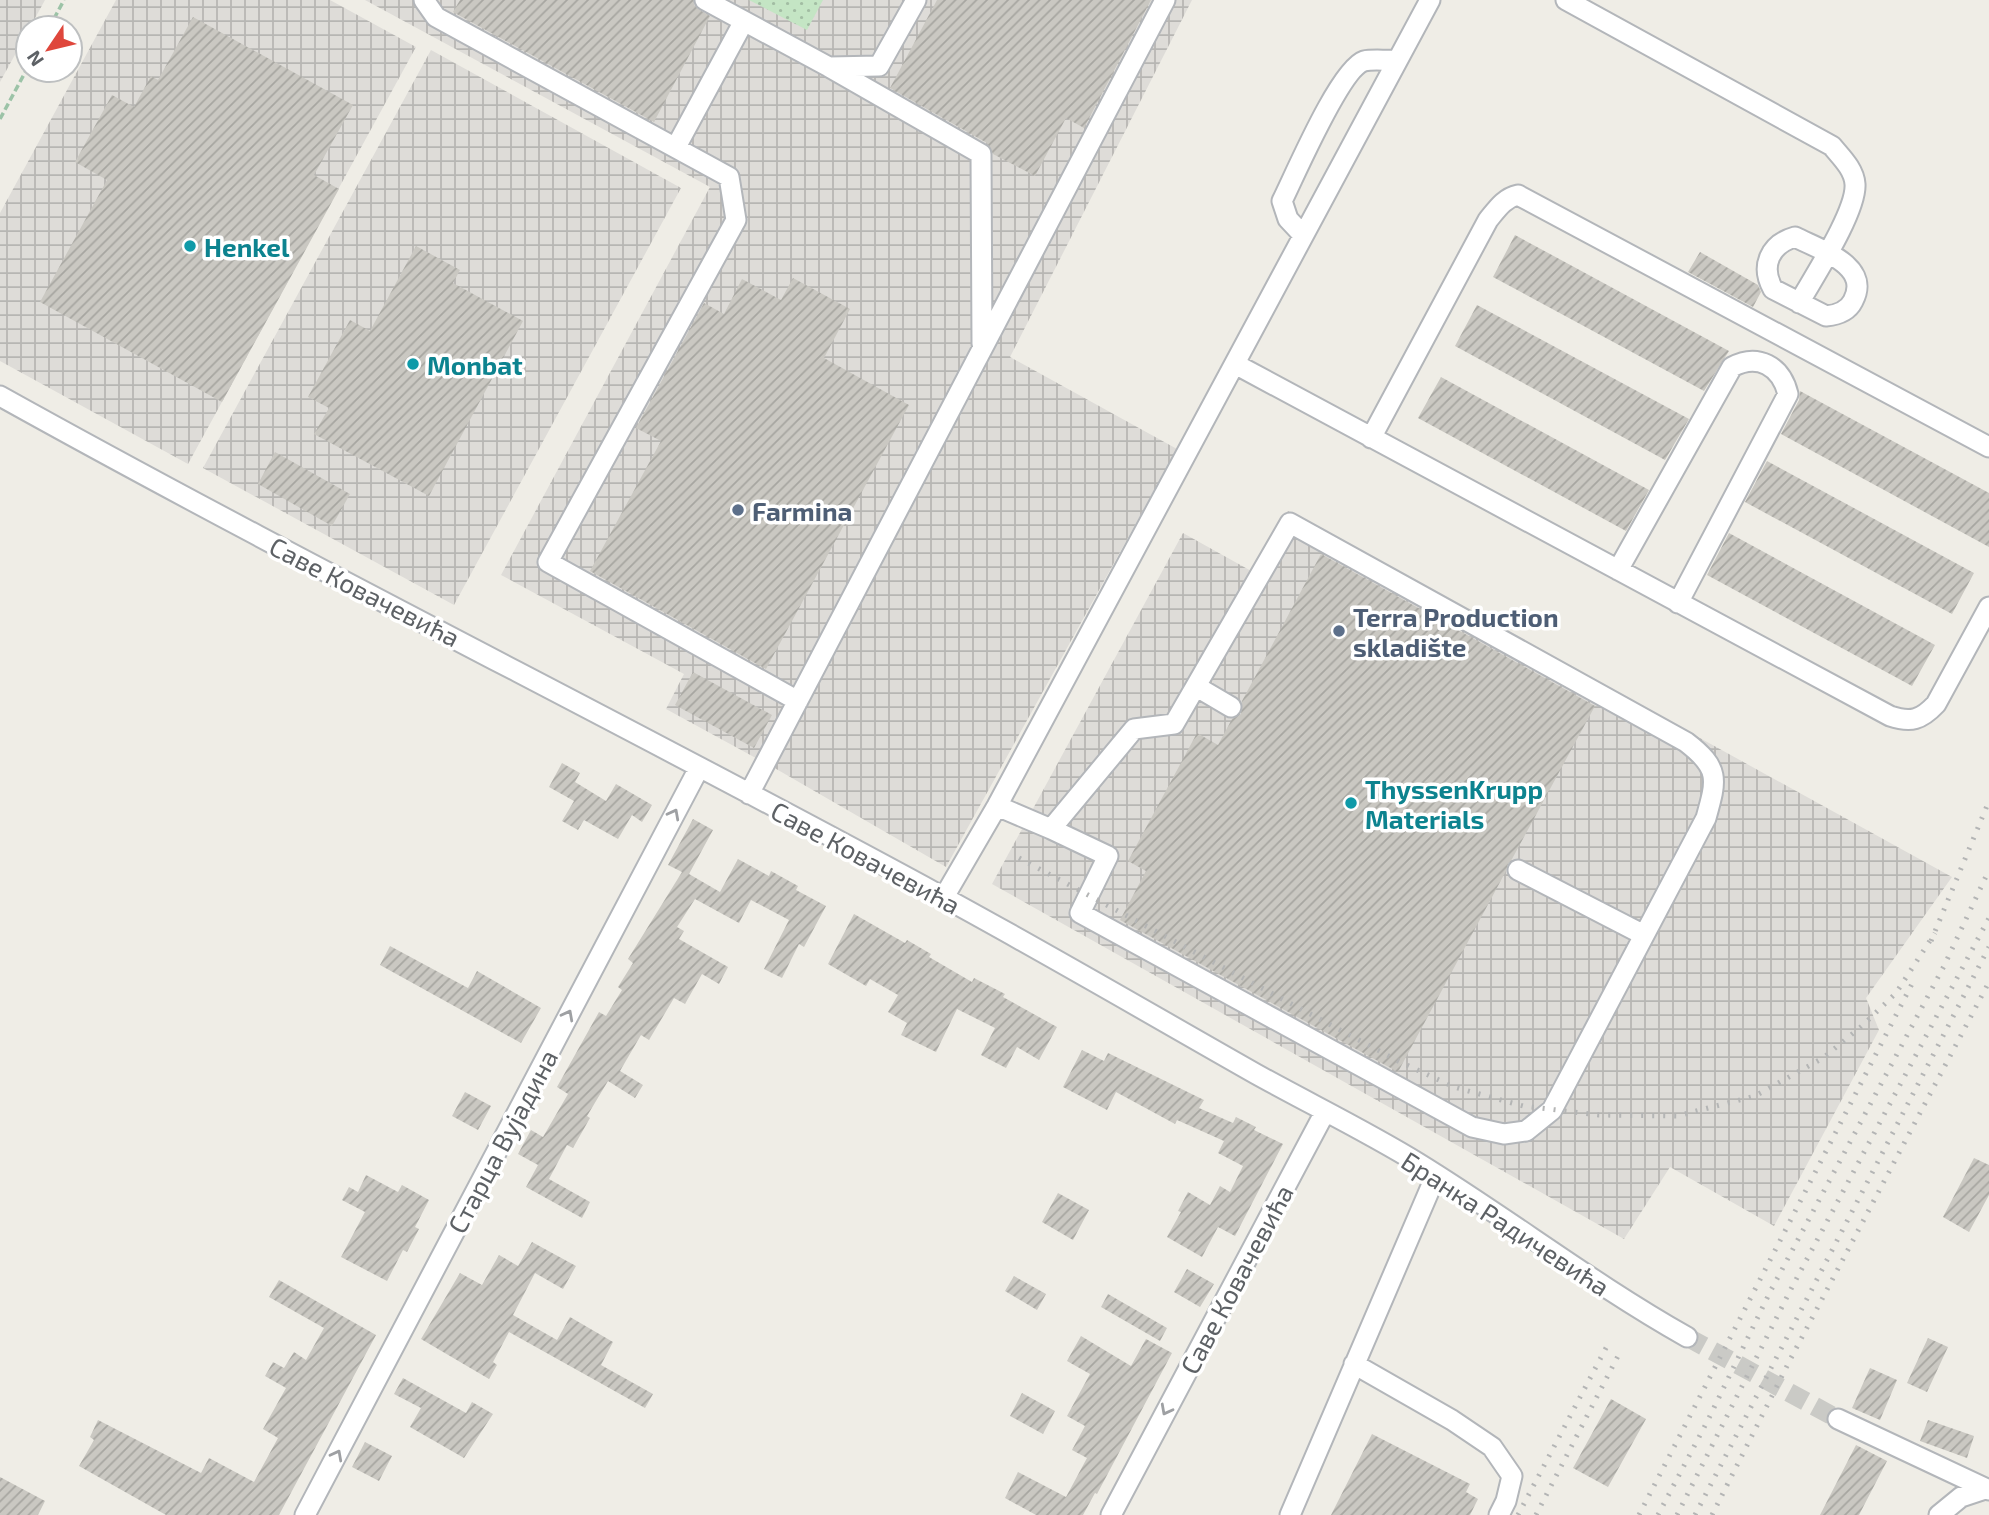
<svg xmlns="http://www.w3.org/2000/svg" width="1989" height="1515" font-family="'Exo 2',sans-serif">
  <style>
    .industrial { fill: url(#industrial-grid) }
    .grass { fill: url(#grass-dots) }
    .building { fill: url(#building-hatch) }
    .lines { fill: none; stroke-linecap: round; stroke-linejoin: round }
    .minor-tunnel { stroke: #cacac6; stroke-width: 19; stroke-dasharray: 19 10; stroke-linecap: butt }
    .minor-casing { stroke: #b3b6ba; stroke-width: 23 }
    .path { stroke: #9cc3a7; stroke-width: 3.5; stroke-dasharray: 7 3.5; stroke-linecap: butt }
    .minor { stroke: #fff; stroke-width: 19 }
    .rail { stroke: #b4b5b5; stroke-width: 5; stroke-dasharray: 2 9; stroke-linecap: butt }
    .oneway { stroke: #9ea0a3 }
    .culture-dot { fill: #0f9aa8; stroke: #fff; stroke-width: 2.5 }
    .service-dot { fill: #5c6f8a; stroke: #fff; stroke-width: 2.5 }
    .labels { text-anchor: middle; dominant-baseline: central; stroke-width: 7; stroke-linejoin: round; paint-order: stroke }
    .culture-label { font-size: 26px; font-weight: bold; fill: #0d838f; stroke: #fff; text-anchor: start }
    .service-label { font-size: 26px; font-weight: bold; fill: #4e5e75; stroke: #fff; text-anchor: start }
    .street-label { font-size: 26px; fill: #5d6165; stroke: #fff }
  </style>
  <defs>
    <pattern id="industrial-grid" width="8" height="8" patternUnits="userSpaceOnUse" patternTransform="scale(1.75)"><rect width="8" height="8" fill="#dedcd8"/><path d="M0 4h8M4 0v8" fill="none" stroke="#b7b6b3"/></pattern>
    <pattern id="grass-dots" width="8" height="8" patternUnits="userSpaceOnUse" patternTransform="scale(1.75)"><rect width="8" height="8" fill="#c4e5c4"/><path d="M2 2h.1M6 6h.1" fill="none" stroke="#a2bda3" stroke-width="1.8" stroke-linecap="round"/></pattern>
    <pattern id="building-hatch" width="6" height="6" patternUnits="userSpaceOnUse" patternTransform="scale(1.75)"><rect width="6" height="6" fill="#cac8c2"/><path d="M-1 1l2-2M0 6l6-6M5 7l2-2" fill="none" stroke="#a7a6a1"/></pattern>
  </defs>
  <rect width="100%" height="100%" fill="#efede6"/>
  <path class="industrial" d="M0,0H45L0,82Z
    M116,0H330L416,47L188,464L0,361V213Z
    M365,0H1192L1010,357L1177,449L946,867L778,770L666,709L684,674L501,575L710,187Z
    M431,50L681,188L454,605L203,468Z
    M1288,511L1952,877L1866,998L1879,1030L1774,1226L1670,1167L1624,1239L992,884L1183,533L1253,572Z"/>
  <path class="grass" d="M749,0H823L807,30Z"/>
  <path class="building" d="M460,0H693L695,7L710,16L654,122L453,12Z
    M937,0H1151L1084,128L1066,118L1035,176L993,154L987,143L890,88Z
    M193,17L353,105L314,175L339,189L222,402L40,302L107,180L75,162L112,95L134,107L151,76L158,80Z
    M1515,235L1729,351L1704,391L1493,277Z
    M416,246L460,270L453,283L523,321L429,496L314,434L329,408L308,397L350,320L370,331Z
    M1700,252L1758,285L1761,292L1753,307L1688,272Z
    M793,278L850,309L824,358L909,405L766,669L590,571L661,441L636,428L704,303L724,314L742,279L781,300Z
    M1477,305L1689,419L1665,460L1455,346Z
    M1441,377L1649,490L1626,531L1418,418Z
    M1800,391L1989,493V547L1781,434L1799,400Z
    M275,452L350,494L332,526L258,484Z
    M1767,461L1974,573L1952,614L1745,502Z
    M1729,533L1935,645L1912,686L1707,575Z
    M1321,554L1595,706L1512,859L1508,864L1506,871L1398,1072L1120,920L1146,871L1128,861L1197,733L1218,745L1232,719L1241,714L1242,701Z
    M693,672L772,715L754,748L675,705Z
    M562,763L580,773L575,782L606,801L616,784L652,805L642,822L632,815L618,839L584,820L578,830L562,821L574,801L549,787Z
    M693,819L713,830L689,874L720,892L738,859L769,876L771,871L798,886L796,890L826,906L804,947L799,944L782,978L764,969L789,920L751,900L739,923L695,899L677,927L684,931L679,939L728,967L719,984L702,974L685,1004L674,998L649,1040L641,1035L620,1071L643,1085L635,1098L608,1081L587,1116L590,1118L573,1148L567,1145L549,1179L590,1202L582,1218L526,1187L538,1165L518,1154L531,1130L543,1137L568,1094L557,1087L599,1012L606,1016L622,990L618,987L633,963L628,959L682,872L668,865Z
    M854,914L905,943L907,940L931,954L929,957L972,982L974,978L1005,994L1003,997L1057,1027L1039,1060L1017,1047L1006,1068L981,1055L995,1028L957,1009L936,1052L901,1035L907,1023L888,1012L898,995L870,979L866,986L828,964Z
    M390,946L468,988L477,971L541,1008L521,1043L380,965Z
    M1082,1050L1104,1061L1108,1053L1204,1100L1199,1108L1233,1123L1236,1117L1256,1127L1254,1130L1283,1144L1235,1236L1218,1227L1202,1257L1167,1237L1181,1212L1178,1211L1188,1192L1210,1205L1220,1186L1230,1192L1243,1166L1218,1153L1224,1141L1177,1120L1175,1124L1116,1092L1107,1110L1063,1087Z
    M465,1092L491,1106L478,1130L452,1116Z
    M1974,1158L1989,1165V1195L1969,1232L1943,1217Z
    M366,1175L398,1192L402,1185L429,1200L415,1227L419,1229L407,1252L403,1250L387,1281L341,1257L365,1212L342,1200L349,1187L358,1192Z
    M1058,1193L1089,1210L1073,1240L1042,1222Z
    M532,1242L576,1266L563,1289L535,1273L513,1315L557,1340L570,1317L613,1342L601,1365L653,1394L645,1408L509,1332L493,1362L497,1365L489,1379L421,1339L460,1273L482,1285L499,1255L518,1266Z
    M1187,1269L1214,1284L1200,1307L1174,1292Z
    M1014,1276L1046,1294L1037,1310L1005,1291Z
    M279,1280L376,1335L279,1515H166L79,1466L94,1440L90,1437L98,1420L201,1473L209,1458L254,1482L278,1438L263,1429L286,1388L265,1376L273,1362L284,1368L294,1352L306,1360L324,1328L269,1297Z
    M1108,1294L1167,1328L1160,1341L1101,1307Z
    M1081,1336L1131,1366L1146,1339L1172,1353L1097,1494L1095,1493L1083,1515H1036L1005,1498L1018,1472L1066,1497L1087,1458L1072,1450L1085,1426L1067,1416L1090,1374L1067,1361Z
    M1928,1338L1948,1347L1927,1392L1907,1383Z
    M1870,1368L1897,1380L1880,1420L1852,1408Z
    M403,1378L466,1413L472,1402L493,1414L464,1458L410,1427L421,1408L394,1394Z
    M1022,1393L1055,1411L1043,1434L1010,1416Z
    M1611,1399L1646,1419L1608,1487L1573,1468Z
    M1928,1420L1974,1436L1967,1458L1920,1441Z
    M1372,1434L1470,1484L1466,1492L1478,1499L1470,1515H1331Z
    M365,1442L392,1456L379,1481L352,1467Z
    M1856,1445L1887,1461L1859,1515H1820Z
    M0,1477L45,1501L38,1515H0Z"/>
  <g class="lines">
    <path class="minor-tunnel" d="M1687,1337L1838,1419"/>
    <g class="minor-casing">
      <path id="minor" d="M424,0L436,17L729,177L736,220L548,562L798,701
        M705,0L829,67L879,66L916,0
        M1566,0L1832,146C1841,157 1854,169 1855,184C1857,211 1813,278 1799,303
        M829,67L981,154L982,344
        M676,147L744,21
        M1303,235L1288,219L1282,201C1295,175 1340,69 1364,61C1373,59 1387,61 1397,60
        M1795,237C1818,249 1872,265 1853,301C1848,311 1837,315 1826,316L1773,289C1760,266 1770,244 1795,237Z
        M1235,364L1890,716C1911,723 1921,720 1936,704L1989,607
        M0,396C311,569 631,727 943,897C1048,954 1152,1015 1256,1074C1310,1104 1366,1131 1418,1163C1509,1219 1593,1284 1687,1337
        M1371,438L1488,220C1497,209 1504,198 1518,195L1989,447
        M1618,570L1732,367C1758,353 1781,366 1788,394L1678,603
        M1197,687L1231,707
        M749,794L1165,0
        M997,806L1051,829L1134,729L1174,724L1290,523L1686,742C1720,768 1717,779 1706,818L1552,1110L1526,1131L1504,1134L1472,1127L1080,913L1108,856L1051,829
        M1518,870L1644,935
        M944,897L997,806L1430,0
        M1354,1364L1452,1420L1492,1447L1512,1476L1506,1501L1499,1515
        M1838,1419L1989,1490
        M305,1515L699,768
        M1111,1515L1325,1112
        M1290,1515L1436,1175
        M1939,1515L1961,1497L1985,1489"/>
    </g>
    <path class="path" d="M49,28L64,0
      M0,119L28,67"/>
    <use href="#minor" class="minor"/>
    <path class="rail" d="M1019,858L1398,1061L1454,1087L1523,1106L1599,1115L1677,1116L1755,1096L1823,1058L1863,1025L1896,993L1935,933
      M1931,941L1989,801
      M1518,1515L1607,1346
      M1536,1515L1620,1352
      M1639,1515L1914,980
      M1658,1515L1708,1420L1770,1292L1944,966L1989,870
      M1677,1515L1791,1289L1989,918
      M1695,1515L1989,947
      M1712,1515L1791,1358L1989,982"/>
  </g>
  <defs><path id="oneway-chevron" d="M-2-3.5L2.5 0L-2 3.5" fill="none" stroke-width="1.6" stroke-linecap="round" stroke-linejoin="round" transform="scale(1.75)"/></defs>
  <g class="oneway">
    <use href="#oneway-chevron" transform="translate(674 814) rotate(-62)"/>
    <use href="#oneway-chevron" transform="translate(568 1015) rotate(-62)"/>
    <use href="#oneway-chevron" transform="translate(1166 1410) rotate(118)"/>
    <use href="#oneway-chevron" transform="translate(337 1455) rotate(-62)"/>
  </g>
  <g class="culture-dot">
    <circle cx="190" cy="246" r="7"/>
    <circle cx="413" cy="364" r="7"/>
    <circle cx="1351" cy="803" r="7"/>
  </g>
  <g class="service-dot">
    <circle cx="738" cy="510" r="7"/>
    <circle cx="1339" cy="631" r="7"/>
  </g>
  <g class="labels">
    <g class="culture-label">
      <text x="204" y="246">Henkel</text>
      <text x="427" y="364">Monbat</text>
      <text x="1365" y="788">ThyssenKrupp<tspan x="1365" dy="30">Materials</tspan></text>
    </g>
    <g class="service-label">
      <text x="752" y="510">Farmina</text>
      <text x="1353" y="616">Terra Production<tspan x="1353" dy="30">skladište</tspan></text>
    </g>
    <g class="street-label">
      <text transform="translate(365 591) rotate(27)">Саве Ковачевића</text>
      <text transform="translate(866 857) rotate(28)">Саве Ковачевића</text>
      <text transform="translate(502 1141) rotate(-62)">Старца Вујадина</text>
      <text transform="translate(1506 1223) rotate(33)">Бранка Радичевића</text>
      <text transform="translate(1236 1279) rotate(-62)">Саве Ковачевића</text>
    </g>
  </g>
  <g transform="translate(49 49) rotate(235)"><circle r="33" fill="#ffffff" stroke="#bec0c1" stroke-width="2"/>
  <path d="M0-5L12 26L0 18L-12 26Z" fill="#df473c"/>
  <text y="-10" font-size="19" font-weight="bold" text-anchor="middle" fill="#5d6165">N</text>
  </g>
</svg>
